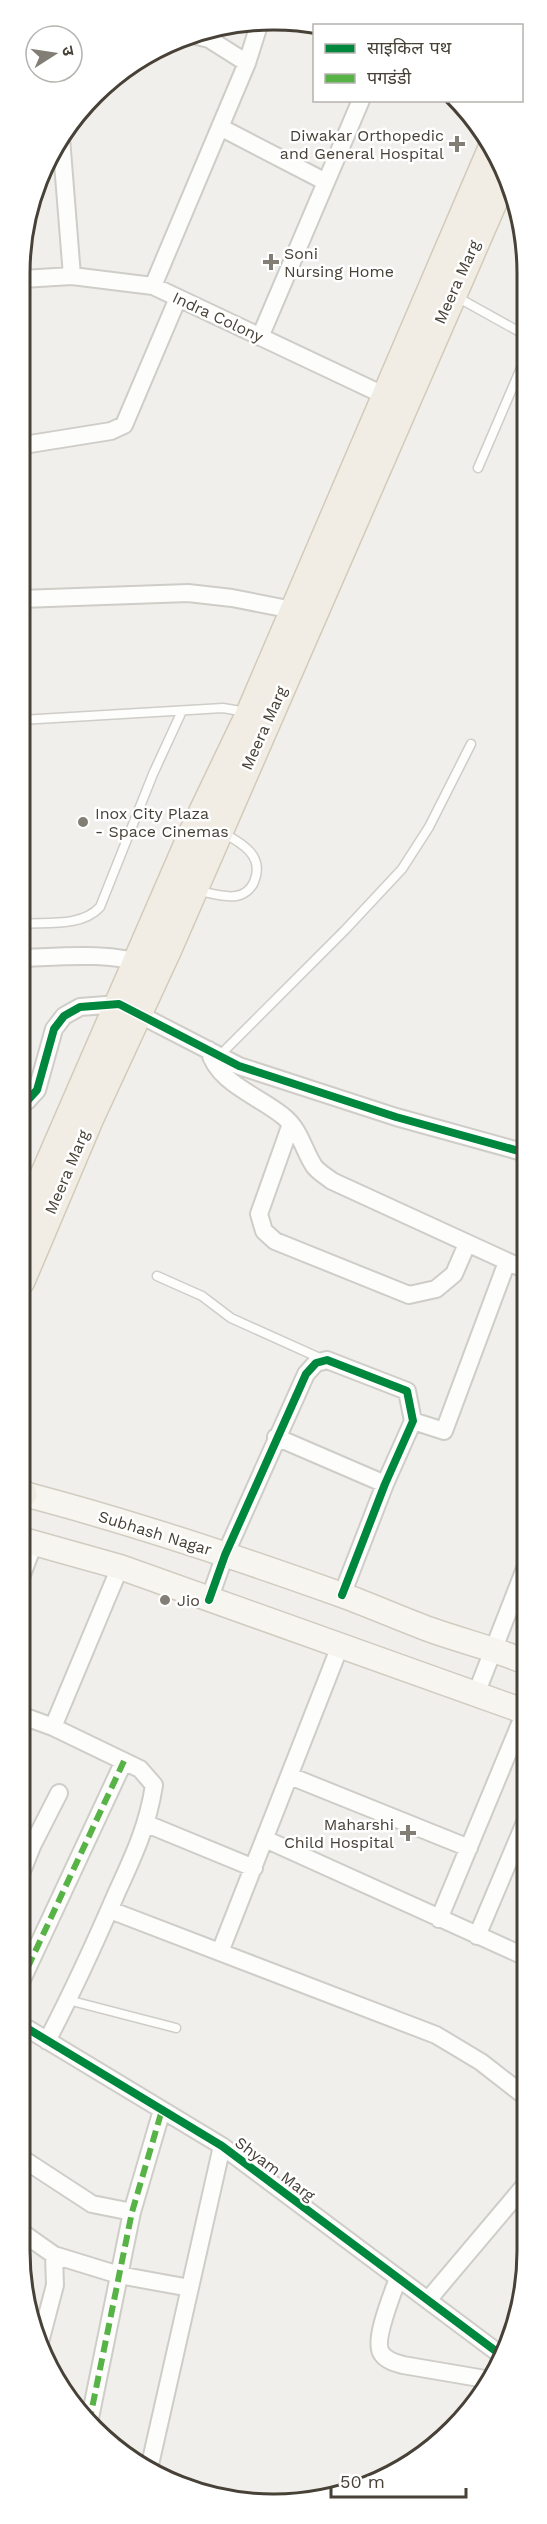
<svg xmlns="http://www.w3.org/2000/svg" width="547" height="2524" font-family="'Work Sans','Noto Sans Devanagari',sans-serif">
  <style>
    .lines { fill: none; stroke-linecap: round; stroke-linejoin: round }
    .lane-casing { stroke: #cfcdc8; stroke-width: 11 }
    .street-casing { stroke: #cfcdc8; stroke-width: 20 }
    .secondary-casing { stroke: #d0ccc2; stroke-width: 27 }
    .primary-casing { stroke: #d3cbb8; stroke-width: 30 }
    .lane { stroke: #fdfdfc; stroke-width: 8 }
    .street { stroke: #fdfdfc; stroke-width: 16 }
    .secondary { stroke: #f7f5ef; stroke-width: 24 }
    .primary { stroke: #f1ede4; stroke-width: 27 }
    .quiet { stroke: #57b346; stroke-width: 6; stroke-dasharray: 12 6; stroke-linecap: butt }
    .cycleway-casing { stroke: #fff; stroke-width: 11 }
    .cycleway { stroke: #00873e; stroke-width: 8 }
    .poi-dot { fill: #827e76; stroke: #fff; stroke-width: 2 }
    .labels { text-anchor: middle; dominant-baseline: central; stroke-width: 5; stroke-linejoin: round; paint-order: stroke }
    .poi-label { font-size: 16px; fill: #474137; stroke: #fff; text-anchor: start }
    .street-label { font-size: 16px; fill: #474137; stroke: #fff }
    .rim { fill: none; stroke: #474137; stroke-width: 3 }
  </style>
  <rect width="100%" height="100%" fill="#f1efeb"/>
  <g class="lines">
    <g class="lane-casing">
      <path id="lane" d="M455,296L527,336
        M478,468L527,354
        M21,720L223,708L246,712
        M199,891C210,893 225,898 236,896C244,895 251,889 254,882C265,856 242,843 223,833
        M21,924C47,922 82,927 100,907L153,774L182,711
        M219,1056L345,930L402,869L429,827L471,744
        M157,1276L202,1296L231,1318L322,1359
        M68,2000L176,2028"/>
    </g>
    <g class="street-casing">
      <path id="street" d="M193,35L209,39L247,63
        M220,127L326,182
        M61,138L72,276
        M22,279L72,276L153,286L394,400
        M153,286L247,63L259,25
        M260,337L361,100
        M30,444L111,431L124,425L178,298
        M21,599L188,593L232,598L293,610
        M21,958C56,957 113,951 145,965
        M209,1050C217,1083 259,1096 283,1116C300,1129 303,1149 314,1166C318,1172 326,1176 332,1181L526,1270
        M21,1102L27,1101L37,1090L54,1029L64,1016L80,1007L119,1004L239,1066L396,1117L526,1153
        M291,1124L259,1214L264,1231L275,1241L409,1295L436,1289L454,1274L467,1244
        M413,1421L444,1431L507,1262
        M276,1437L385,1484
        M20,1580L34,1543
        M209,1600L225,1555L306,1374L316,1363L327,1360L407,1391L413,1421L385,1484L342,1595
        M476,1694L526,1566
        M20,1715L53,1727
        M290,1776L469,1848
        M147,1824L254,1868
        M265,1839L526,1957
        M33,1844L59,1793
        M20,1876L33,1844L20,1839
        M110,1910L436,2035L481,2062L526,2097
        M439,1919L525,1712
        M477,1936L526,1820
        M220,1952L340,1646
        M20,1984L124,1761
        M20,2024L222,2146L501,2355
        M47,2041C72,1993 95,1943 117,1892C134,1855 148,1825 154,1785L140,1769L53,1727L120,1567
        M20,2157L92,2204L132,2212
        M20,2231L54,2255L55,2285L39,2346
        M54,2255L119,2275L190,2288
        M398,2278C393,2293 372,2342 382,2354C387,2361 396,2363 403,2365L491,2380
        M428,2300L525,2185
        M89,2423L132,2212L162,2110
        M149,2469L222,2146"/>
    </g>
    <g class="secondary-casing">
      <path id="secondary" d="M20,1493C129,1521 236,1557 342,1595C372,1606 401,1619 431,1630C462,1641 495,1649 526,1662
        M20,1539L120,1567L526,1712"/>
    </g>
    <g class="primary-casing">
      <path id="primary" d="M21,1228L194,830L250,713L492,148
        M21,1281L90,1118L168,949L505,175
        M20,1491L23,1494"/>
    </g>
    <use href="#lane" class="lane"/>
    <use href="#street" class="street"/>
    <use href="#secondary" class="secondary"/>
    <use href="#primary" class="primary"/>
    <path class="quiet" d="M20,1984L124,1761
      M89,2423L132,2212L162,2110"/>
    <g class="cycleway-casing">
      <path id="cycleway" d="M21,1102L27,1101L37,1090L54,1029L64,1016L80,1007L119,1004L239,1066L396,1117L526,1153
        M209,1600L225,1555L306,1374L316,1363L327,1360L407,1391L413,1421L385,1484L342,1595
        M20,2024L222,2146L501,2355"/>
    </g>
    <use href="#cycleway" class="cycleway"/>
  </g>
  <g class="poi-dot">
    <path d="M454 135h6v6h6v6h-6v6h-6v-6h-6v-6h6z"/>
    <path d="M268 253h6v6h6v6h-6v6h-6v-6h-6v-6h6z"/>
    <circle cx="83" cy="822" r="6"/>
    <circle cx="165" cy="1600" r="6"/>
    <path d="M405 1824h6v6h6v6h-6v6h-6v-6h-6v-6h6z"/>
  </g>
  <g class="labels">
    <g class="poi-label">
      <text x="444" y="135" text-anchor="end">Diwakar Orthopedic<tspan x="444" dy="18">and General Hospital</tspan></text>
      <text x="284" y="253">Soni<tspan x="284" dy="18">Nursing Home</tspan></text>
      <text x="95" y="813">Inox City Plaza<tspan x="95" dy="18">- Space Cinemas</tspan></text>
      <text x="177" y="1600">Jio</text>
      <text x="394" y="1824" text-anchor="end">Maharshi<tspan x="394" dy="18">Child Hospital</tspan></text>
    </g>
    <g class="street-label">
      <text transform="translate(457 282) rotate(-66)">Meera Marg</text>
      <text transform="translate(218 317) rotate(25)">Indra Colony</text>
      <text transform="translate(264 728) rotate(-66)">Meera Marg</text>
      <text transform="translate(67 1172) rotate(-67)">Meera Marg</text>
      <text transform="translate(155 1533) rotate(17)">Subhash Nagar</text>
      <text transform="translate(275 2169) rotate(37)">Shyam Marg</text>
    </g>
  </g>
  <path d="M0 0H547V2524H0ZM273 30H274A243 243 0 0 1 517 273V2251A243 243 0 0 1 274 2494H273A243 243 0 0 1 30 2251V273A243 243 0 0 1 273 30Z" fill="#fff" fill-rule="evenodd"/>
  <path class="rim" d="M273 30H274A243 243 0 0 1 517 273V2251A243 243 0 0 1 274 2494H273A243 243 0 0 1 30 2251V273A243 243 0 0 1 273 30Z"/>
  <rect x="313" y="24" width="210" height="78" fill="#ffffff" stroke="#b5b3af" stroke-width="1.5"/>
  <rect x="325" y="44" width="30" height="9" fill="#00873e" stroke="#b5b3af" stroke-width="1.5"/>
  <text x="367" y="54" font-size="18" fill="#474137">साइकिल पथ</text>
  <rect x="325" y="74" width="30" height="9" fill="#57b346" stroke="#b5b3af" stroke-width="1.5"/>
  <text x="367" y="84" font-size="18" fill="#474137">पगडंडी</text>
  <g transform="translate(54 54) rotate(78)"><circle r="28" fill="#ffffff" stroke="#b5b3af" stroke-width="1.5"/>
  <path d="M0-4.5L10 22L0 15L-10 22Z" fill="#827e76"/>
  <text y="-9" font-size="16" font-weight="bold" text-anchor="middle" fill="#474137">उ</text>
  </g>
  <path d="M331 2488v9h135v-9" fill="none" stroke="#474137" stroke-width="3"/>
  <text x="340" y="2488" font-size="18" fill="#474137" stroke="#ffffff" stroke-width="4.5" paint-order="stroke">50 m</text>
</svg>
